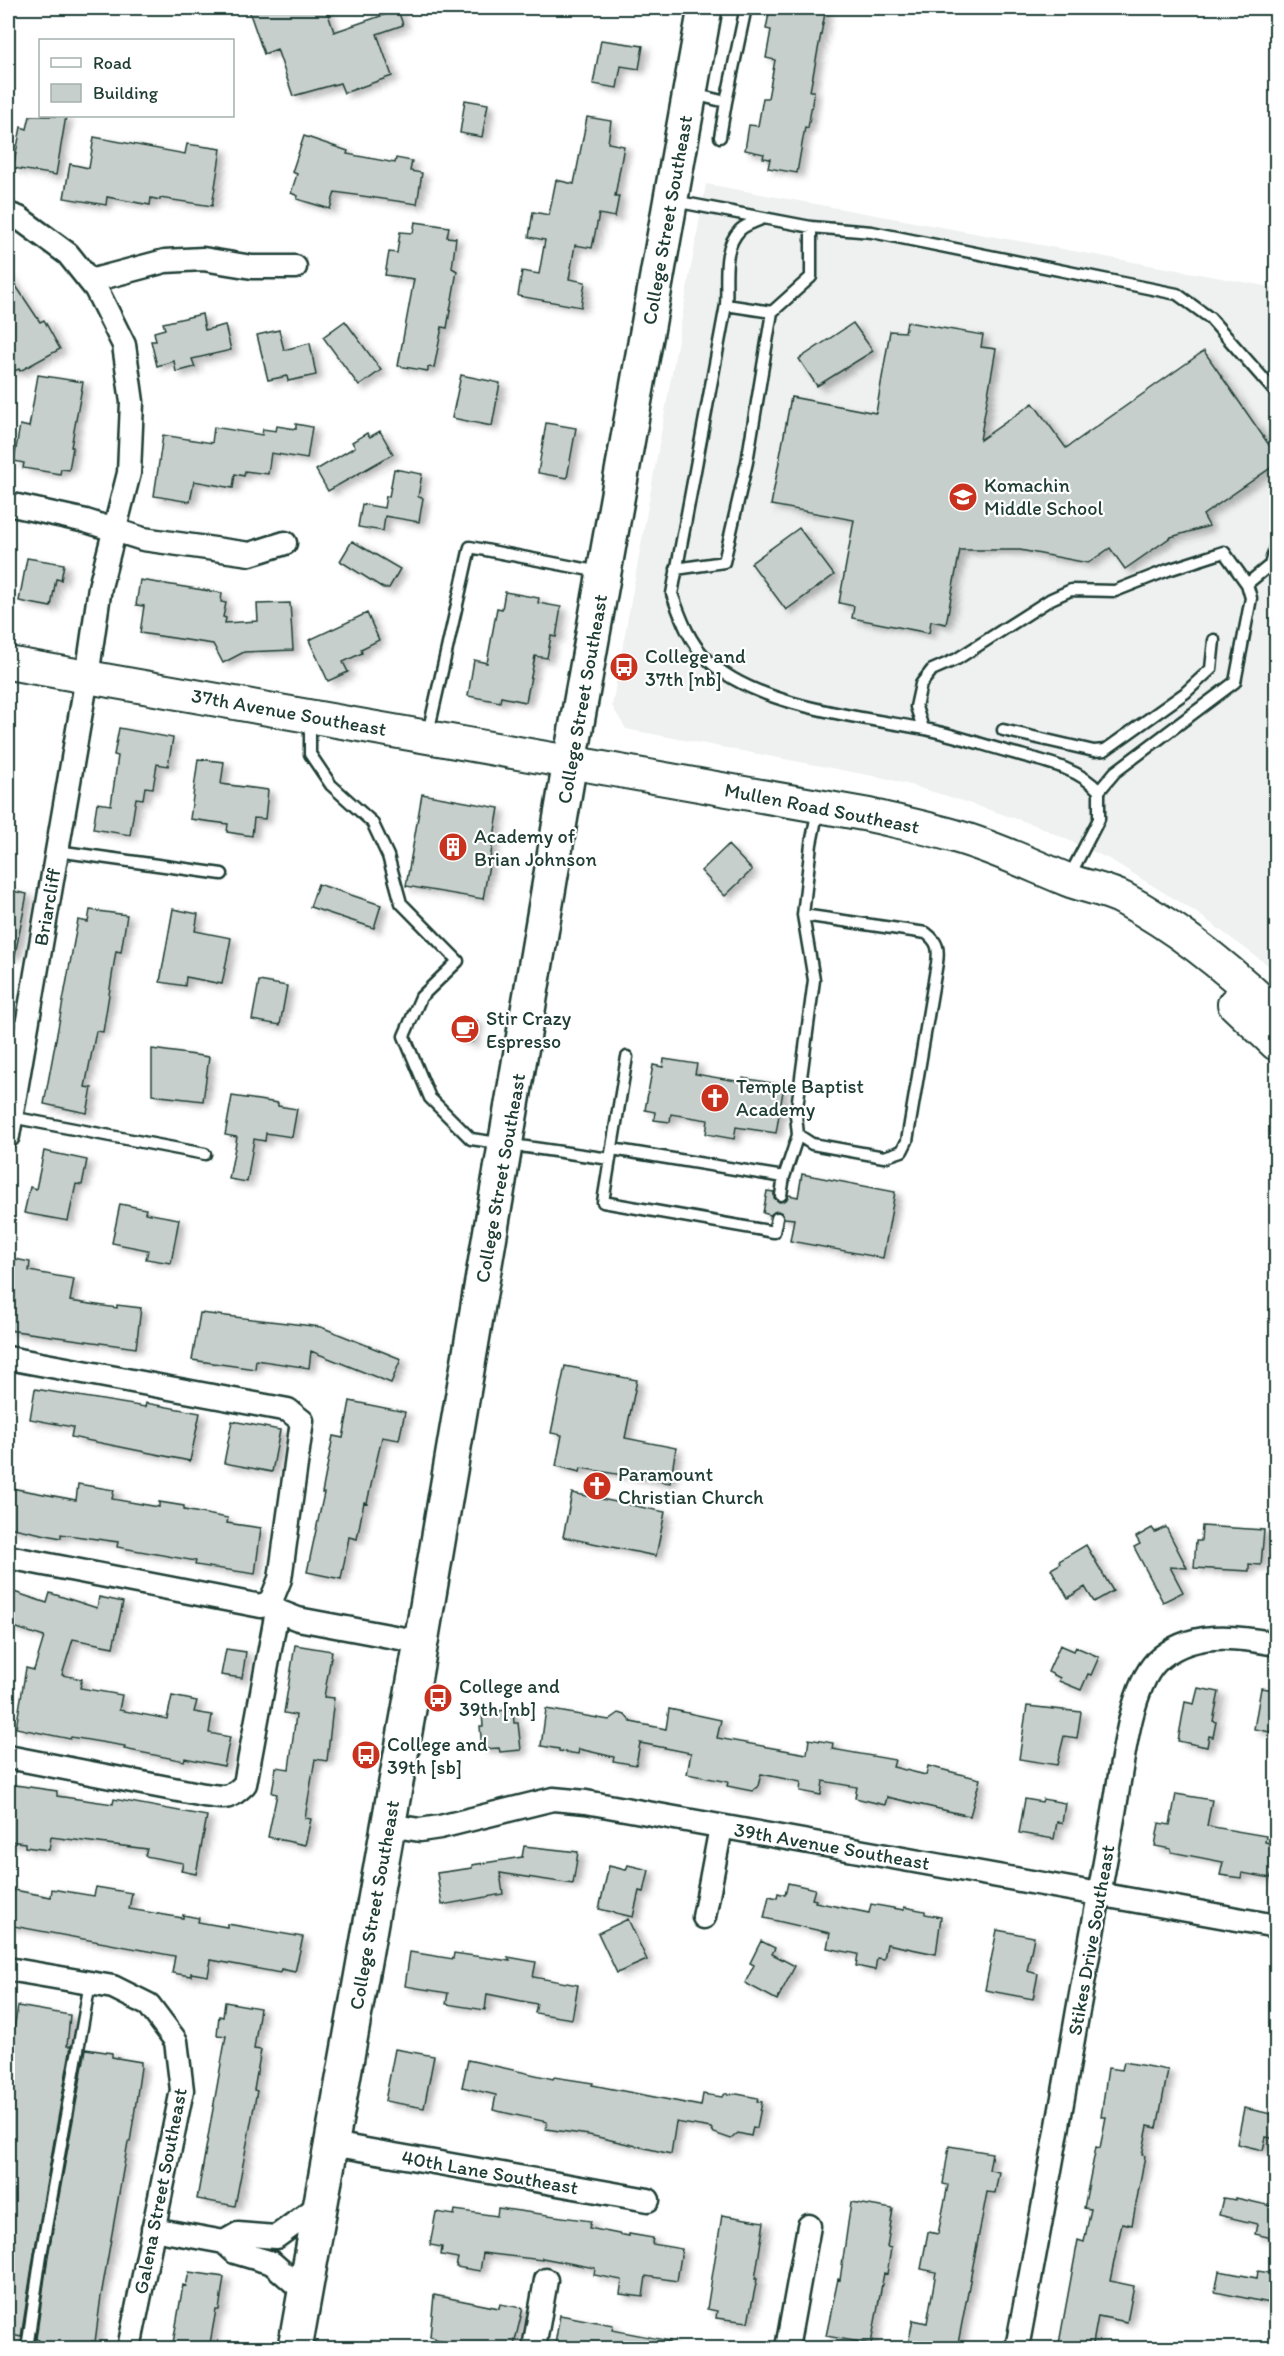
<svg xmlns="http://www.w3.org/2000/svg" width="1284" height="2356" font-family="Itim,sans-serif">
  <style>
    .built { fill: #eef1f0 }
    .building { fill: #c7cfcc; stroke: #1f3d34; stroke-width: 1.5; filter: url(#shadow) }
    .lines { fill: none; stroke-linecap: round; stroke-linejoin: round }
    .lane-casing { stroke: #1f3d34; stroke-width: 15 }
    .street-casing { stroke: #1f3d34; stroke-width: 27 }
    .secondary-casing { stroke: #1f3d34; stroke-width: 36 }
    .primary-casing { stroke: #1f3d34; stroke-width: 38 }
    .lane { stroke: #fff; stroke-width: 10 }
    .street { stroke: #fff; stroke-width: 22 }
    .secondary { stroke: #fff; stroke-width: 32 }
    .primary { stroke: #fff; stroke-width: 33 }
    .labels { text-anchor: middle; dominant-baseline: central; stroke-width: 4.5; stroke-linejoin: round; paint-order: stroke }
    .street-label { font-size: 20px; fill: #1f3d34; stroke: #fff }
    .poi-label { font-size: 20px; fill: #1f3d34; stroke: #fff; text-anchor: start }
  </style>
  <defs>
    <filter id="shadow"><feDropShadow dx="6" dy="4" stdDeviation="3" flood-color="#0004"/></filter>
  </defs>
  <rect width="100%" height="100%" fill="#fff"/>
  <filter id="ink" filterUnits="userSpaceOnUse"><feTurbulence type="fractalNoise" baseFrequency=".0167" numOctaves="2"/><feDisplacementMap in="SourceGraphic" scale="12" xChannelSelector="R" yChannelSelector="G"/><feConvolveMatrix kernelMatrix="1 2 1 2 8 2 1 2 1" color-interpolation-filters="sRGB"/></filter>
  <g filter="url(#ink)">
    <path class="built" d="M706,184L1276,288V971L1197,913L1111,860L1038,826L947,796L889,779L626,729L612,706Z"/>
    <path class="building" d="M248,8H326L334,32L398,10L403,25L377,34L392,76L344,93L340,83L293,96L277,49L264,54Z
      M770,8H826L810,91H814L808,128L805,127L797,173L768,168L770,159L763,158L764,154L745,150L749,125L758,126L763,98H768L775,60L766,58L771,30L766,29Z
      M601,40L643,46L639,69L621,66L617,88L593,84Z
      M465,100L488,104L482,137L460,133Z
      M30,116H66L56,175L13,168L21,127L27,129Z
      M587,117L611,121L608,143L624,146L615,196H619L615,217L599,214L592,248L575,245L569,279L585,282L581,307L518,296L522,271L539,274L545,240L529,237L533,212L549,215L556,180L574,184Z
      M304,136L348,151L347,154L395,163L396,158L412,161L410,171L422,173L417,204L335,192L330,209L297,199L298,196L291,193L297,174L292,172Z
      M94,137L185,154L187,144L221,149L212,206L160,198V200L151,198L150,205L107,197L106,205L64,198L70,164L89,168Z
      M415,222L449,227L447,237L456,238L452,268L457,271L447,328L442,327L434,368L428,367V371L398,366L414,279L385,275L389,252L397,253L400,232L413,233Z
      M8,274L40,322L44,320L60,349L20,371L19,369L12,372L8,363Z
      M202,314L205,330L225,325L231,350L192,359L195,367L176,372L174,361L157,366L151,341H156L154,332L165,329L163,323Z
      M345,321L381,370L359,386L323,337Z
      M907,322L983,335L981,347L996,349L980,440L1033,403L1066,448L1204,351L1276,455V464L1203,515L1209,526L1171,537L1125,569L1110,548L1088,563L1020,550H960L946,624L931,621L929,633L852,618L854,606L839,603L854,520L771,505L791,397L876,413L890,331L905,332Z
      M853,323L873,351L817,386L799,359Z
      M279,330L284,350L310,343L316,375L288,381L287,376L268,380L257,335Z
      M38,375L83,382L71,447H73L69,470L61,469L60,474L23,468L24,463L14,461L20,425L29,427Z
      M461,375L500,383L492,426L452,418Z
      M546,423L576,428L567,478L538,473Z
      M296,424L312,427L307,459L271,453L268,474L245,471L244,476L235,474L233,488L194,481L190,502L154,496L163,435L212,443L214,427L262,435L263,429L276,431L277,426L296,429Z
      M380,431L393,454L328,491L316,470L355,447L352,442L367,433L370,437Z
      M394,469L422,474L418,497L423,498L419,522L385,516L383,531L358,527L362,504L384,508L386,496L389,497Z
      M799,528L834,575L786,610L751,563Z
      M352,541L400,569L389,588H383L340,561Z
      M27,558L64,564L61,580L56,579L51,607L19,601Z
      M140,580L222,593L221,602L226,603L223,617L226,618L225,623L258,621L257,604L290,603L293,650L244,652L223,663L213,644L140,633L144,606L136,605Z
      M505,592L539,598L538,603L561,607L556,637L551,636L547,658L535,656L526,702L501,697L500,702L468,696L474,660L487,663L497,608L502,609Z
      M367,613L379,640L361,649L362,653L343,662L348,672L328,681L309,640Z
      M119,728L173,738L168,766L157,764L153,788L145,787L143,799L136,798L130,835L93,829L97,803L111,805L118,756L114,755Z
      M198,759L224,762L221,784L268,790L265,819L254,818L252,836L227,832L228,824L190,819Z
      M422,794L499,808L483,899L406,886Z
      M728,845L752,870L725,896L701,871Z
      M318,884L381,905L374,928L310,907Z
      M8,890L27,894L15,955L8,954Z
      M173,909L198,914L195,931L231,938L222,984L186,977L185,986L160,982Z
      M90,910L127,915L121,952L116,951L103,1032L96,1031L85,1087L92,1088L87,1113L44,1104L78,920L88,922Z
      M259,981L287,986L280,1025L252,1020Z
      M461,1016L477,1021L472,1042L456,1038Z
      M152,1049L209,1057L203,1101L152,1095Z
      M664,1059L697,1064L695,1074L742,1082L743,1078L784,1085L776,1133L736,1127L734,1139L706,1134L708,1120L671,1114L670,1122L654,1120L655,1112L645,1110L653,1065L663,1067Z
      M232,1096L278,1103V1106L297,1109L292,1137L266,1133L265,1141L254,1139L247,1182L229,1179L237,1137L225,1135Z
      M44,1151L87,1160L82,1185L76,1184L68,1221L24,1213L30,1187L36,1189Z
      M802,1174L895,1192L883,1258L790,1241L794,1219L784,1218L782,1213L778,1211L770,1215L763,1213L767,1191L774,1192V1198L779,1202L786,1200L789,1195L798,1197Z
      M120,1204L146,1209L145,1213L179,1219L171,1263L146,1259L148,1250L112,1243Z
      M15,1259L30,1262L29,1271L74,1279L70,1301L117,1308V1305L141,1308L136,1348L8,1330V1289H10Z
      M200,1313L321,1327L401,1359L391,1383L311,1351L309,1368L256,1360L255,1369L192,1360Z
      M565,1366L637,1380L625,1438L676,1448L670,1483L581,1468L580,1472L556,1466L562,1435L551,1433Z
      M35,1389L145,1407L146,1403L200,1413L190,1461L71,1437L73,1427L30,1419Z
      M350,1401L405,1412L399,1440L382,1437L367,1503L364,1502L357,1539L349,1537L341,1579L307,1572L324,1493H322L333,1436L343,1438Z
      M232,1421L280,1430L272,1472L224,1463Z
      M78,1484L114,1490L112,1499L159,1507V1502L184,1506V1510L228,1518L227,1523L261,1528L255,1574L195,1565L196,1561L117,1547L118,1542L61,1534V1538L8,1527L11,1488L76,1500Z
      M572,1493L665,1512L656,1556L563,1537Z
      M1202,1526L1264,1530L1261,1565L1249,1564V1571L1194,1568L1196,1541H1201Z
      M1166,1527L1187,1568L1170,1567L1183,1592L1163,1602L1134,1547L1140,1544L1136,1537L1152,1528L1155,1532Z
      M1086,1545L1113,1591L1094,1602L1085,1587L1068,1598L1051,1569L1060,1564L1059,1561Z
      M14,1592L47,1603L50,1593L97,1608L99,1597L123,1602L113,1647L73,1639L62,1675L82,1679L80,1688L122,1695L119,1710L167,1719L172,1696L197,1701L194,1712L212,1715L209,1733L230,1737L224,1766L185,1758L184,1761L124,1749L125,1746L71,1737L70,1739L16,1728L26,1668L34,1670L44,1637L8,1625V1611Z
      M295,1645L332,1651L324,1697L334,1698L327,1761L315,1759L305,1818L311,1819L305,1845L268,1837L277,1794L272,1793L276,1767L289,1769L296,1715L284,1713Z
      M1060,1645L1074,1651L1076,1647L1099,1657L1091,1675L1088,1674L1081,1690L1059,1681L1060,1678L1048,1672Z
      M226,1649L246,1652L242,1678L221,1675Z
      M1198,1688L1219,1692L1213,1721L1216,1722L1213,1737L1209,1736L1207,1747L1178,1741L1185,1702L1194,1704Z
      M1261,1688L1276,1690V1733L1254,1729Z
      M1027,1706L1081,1712L1077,1738L1064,1736L1057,1765L1019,1759Z
      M513,1709L514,1723H518L521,1750L500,1752L499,1748L482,1749L480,1726H483L482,1713Z
      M546,1709L609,1720L619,1713L625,1715L631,1722L666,1729L669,1709L721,1720L717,1738L807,1754L809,1739L833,1743L832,1749L895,1760L893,1767L926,1775L928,1766L980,1779L970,1816L887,1797L885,1805L855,1798L857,1787L823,1781L821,1795L800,1791L801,1782L761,1774L758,1786L752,1791L727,1786L728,1782L687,1774L691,1753L640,1743L636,1765L613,1761L614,1757L579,1749L578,1754L559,1751V1749L541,1746Z
      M8,1784L57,1791V1796L113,1804L114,1799L207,1816L196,1874L181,1871L183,1863L145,1856L147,1849L51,1837L49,1850L25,1847V1843L8,1841Z
      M1176,1794L1212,1800L1207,1826L1266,1836L1265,1842L1276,1845L1271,1878L1242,1873L1241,1878L1220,1875L1223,1862L1171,1852V1849L1155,1846L1159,1823L1170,1825Z
      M1025,1799L1042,1802L1043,1799L1065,1803L1062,1823L1057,1822L1054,1839L1019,1833Z
      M524,1846L578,1852L573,1884L500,1873L503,1894L442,1905L437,1873L472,1868V1865L522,1857Z
      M628,1865L649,1870L644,1892L639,1891L633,1917L599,1909L609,1866L626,1870Z
      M788,1883L815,1889L812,1899L816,1900L815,1902L869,1913L871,1904L904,1910V1907L925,1911V1914L941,1917L936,1954L887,1944L884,1959L877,1958L875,1970L856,1966L858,1954L827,1948L830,1933L764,1918L769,1896L777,1898L778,1893L785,1895Z
      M96,1887L132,1893L129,1909L183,1918V1915L199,1918L198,1922L227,1927V1924L303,1937L295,1972L281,1969L280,1973L211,1960L208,1976L191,1973V1976L172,1973L175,1956L8,1925L9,1889L51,1897L52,1889L94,1896Z
      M628,1919L647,1960L617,1973L598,1933Z
      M997,1930L1034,1937L1027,1971L1038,1974L1033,1999L985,1990Z
      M761,1941L775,1948L772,1954L795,1966L777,2000L745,1983L754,1965L750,1963Z
      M410,1952L453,1959L454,1953L510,1961L508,1957L536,1962L533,1977L578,1985L572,2019L535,2013L537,2004L487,1994L485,2010L446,2004L448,1993L405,1986Z
      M225,2002L260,2008L254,2049L261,2050L254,2090L257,2091L235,2206L197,2199L226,2036L217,2035L219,2016L223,2017Z
      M18,2006L70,2015L67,2046H71L34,2254L21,2337L8,2334V2062Z
      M86,2049L112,2053V2057L141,2062V2067L134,2116L130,2142H128L101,2296L95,2342L92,2341L91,2349H50L38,2347L39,2340L36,2339L48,2256Z
      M395,2049L434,2056L424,2108L385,2101Z
      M468,2060L553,2079L554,2077L593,2083L592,2085L701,2106L703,2094L722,2097L725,2094H737L758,2098L757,2101L762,2102L757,2128L753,2127L751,2136L738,2133L731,2139L714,2133L711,2128L676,2122L671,2154L589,2135L546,2129L547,2122L493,2110L496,2095L462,2087Z
      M1124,2062L1168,2070L1157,2128L1148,2126L1142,2155L1145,2156L1132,2225L1122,2223L1110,2281L1134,2286L1127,2322L1098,2316L1092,2349H1058L1078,2240L1084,2242L1091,2209L1084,2208L1096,2147L1100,2148L1106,2117H1101L1108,2068L1122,2070Z
      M1244,2108L1276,2115V2139L1266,2137L1263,2150L1237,2144Z
      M949,2146L992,2153L989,2170L999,2172L995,2193L987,2192L957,2349H907L913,2320L927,2323L936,2272L921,2269L928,2232L938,2234L948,2185L943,2184Z
      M1223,2198L1236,2200V2198L1276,2207V2239L1255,2234L1257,2224L1219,2215Z
      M851,2202L893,2209L887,2247L891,2248L887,2274L884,2273L871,2344L826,2336L838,2279L840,2280Z
      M498,2208L591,2221L589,2228L629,2236V2234L653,2238L652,2244L682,2249L677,2281L646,2276L643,2297L620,2294L622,2280L594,2275L595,2268L542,2258V2260L483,2253L480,2271L456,2267L458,2258L441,2255L442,2247L430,2245L436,2212L454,2215L455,2210L497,2216Z
      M722,2215L764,2222L755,2279H757L748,2322L716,2318L717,2311L707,2309Z
      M1219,2271L1257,2278L1258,2271L1276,2274L1275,2304L1215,2292Z
      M189,2272L224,2277L219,2310H216L209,2349L173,2343L183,2285L186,2286Z
      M434,2295L499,2308L500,2304L523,2308L513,2349L477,2345L476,2348L435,2340V2338L430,2337Z
      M560,2315L613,2325L612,2330L670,2341L669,2349H557L558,2344H555Z"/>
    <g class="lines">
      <g class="lane-casing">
        <path id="lane" d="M693,94L726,102L745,12
          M720,137L726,102
          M674,201L811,227L872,232L1177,294L1210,318L1276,393
          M761,219C755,222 745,225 740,230C721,249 728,280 726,305L672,594C681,618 688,640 706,658C751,705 858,717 920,728C952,734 983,745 1013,753C1043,761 1079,768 1099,791
          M726,305L772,312
          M676,569L724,562L747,462L772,312L811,277V227
          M1247,584L1270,565L1276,544
          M310,719V754L331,785L372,822L388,856L401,903L458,961L421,997L404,1036L430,1098L471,1139L610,1159L627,1057
          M923,728L916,707L921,684L932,670L957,659L1051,599L1071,590L1115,591L1168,570L1224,552L1247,584L1251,598L1235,682L1115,772L1099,791V819L1069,877
          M1003,730L1094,751L1105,750L1185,693L1211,669L1214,640
          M428,733L470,547L600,572
          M57,851L222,874
          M803,915L926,933C938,942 939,949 937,963L907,1141L902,1151L884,1157L812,1144L798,1135L796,1115L814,980L803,915L811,844L818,809
          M11,1117L205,1154
          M612,1149L784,1177L781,1195
          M610,1159L603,1202L774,1232L777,1218
          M784,1177L798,1135
          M27,2348L41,2255L90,1983"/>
      </g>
      <g class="street-casing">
        <path id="street" d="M8,214L19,218L68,254L96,289L124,345L132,402L129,473L100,587L87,677L8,1136
          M90,281L165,261L203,259L252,267H295
          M8,504L86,521L143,539L250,554L285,543
          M8,1358L288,1410L302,1421L280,1579L271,1601L261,1606L8,1557
          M267,1603L280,1612L298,1619L421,1642
          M8,1757L204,1795C226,1798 229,1800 245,1784L277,1611
          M388,1825L420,1830L440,1827L553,1799L586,1802L1276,1926
          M704,1917L721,1827
          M8,1969L113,1987L149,2005L176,2041L182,2090L129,2348
          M332,2144L648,2200
          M153,2229L224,2242L235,2252L272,2263L305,2292
          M224,2242L238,2234L276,2237L320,2205
          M534,2348L546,2280
          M787,2348L809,2226
          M1017,2348C1036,2247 1055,2146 1072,2045C1085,1969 1099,1893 1113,1818C1121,1777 1128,1691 1156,1662C1189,1630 1236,1636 1276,1644"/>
      </g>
      <g class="secondary-casing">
        <path id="secondary" d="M8,663L869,815C898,822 929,828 958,837C996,848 1031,865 1068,880C1086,887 1107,890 1124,899C1180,929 1231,971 1276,1014
          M1234,1004L1276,1044"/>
      </g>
      <g class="primary-casing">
        <path id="primary" d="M295,2348L421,1642L570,762L705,8"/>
      </g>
      <use href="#lane" class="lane"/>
      <use href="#street" class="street"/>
      <use href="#secondary" class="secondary"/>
      <use href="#primary" class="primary"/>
    </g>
  </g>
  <defs>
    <g id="school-disc" transform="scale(1.5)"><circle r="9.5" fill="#c8321e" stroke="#fff"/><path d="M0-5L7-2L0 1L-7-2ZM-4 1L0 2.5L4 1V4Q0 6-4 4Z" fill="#fff"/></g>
    <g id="bus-disc" transform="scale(1.5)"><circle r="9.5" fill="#c8321e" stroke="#fff"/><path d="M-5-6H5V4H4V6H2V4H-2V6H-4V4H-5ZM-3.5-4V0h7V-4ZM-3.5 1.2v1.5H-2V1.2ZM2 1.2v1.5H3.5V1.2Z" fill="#fff"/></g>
    <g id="building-disc" transform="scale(1.5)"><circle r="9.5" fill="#c8321e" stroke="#fff"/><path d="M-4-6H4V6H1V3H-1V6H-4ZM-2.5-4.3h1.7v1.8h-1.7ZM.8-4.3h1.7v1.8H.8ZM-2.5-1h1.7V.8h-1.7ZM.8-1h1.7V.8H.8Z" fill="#fff"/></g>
    <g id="cafe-disc" transform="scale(1.5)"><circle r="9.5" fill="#c8321e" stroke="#fff"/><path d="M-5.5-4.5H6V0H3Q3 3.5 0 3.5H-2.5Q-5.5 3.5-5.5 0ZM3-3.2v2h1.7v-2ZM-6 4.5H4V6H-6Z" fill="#fff"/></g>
    <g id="church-disc" transform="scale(1.5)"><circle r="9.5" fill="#c8321e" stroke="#fff"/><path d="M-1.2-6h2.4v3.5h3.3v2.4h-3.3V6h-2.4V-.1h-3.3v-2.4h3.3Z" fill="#fff"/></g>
  </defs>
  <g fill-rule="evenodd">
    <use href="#school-disc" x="963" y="497"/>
    <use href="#bus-disc" x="624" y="667"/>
    <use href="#building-disc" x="453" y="847"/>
    <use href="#cafe-disc" x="465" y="1029"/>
    <use href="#church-disc" x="715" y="1098"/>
    <use href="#church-disc" x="597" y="1486"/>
    <use href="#bus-disc" x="438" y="1698"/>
    <use href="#bus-disc" x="366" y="1755"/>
  </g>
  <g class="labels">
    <g class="street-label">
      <text transform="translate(667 220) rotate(-80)">College Street Southeast</text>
      <text transform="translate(582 699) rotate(-80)">College Street Southeast</text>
      <text transform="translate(289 712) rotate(10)">37th Avenue Southeast</text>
      <text transform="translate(822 808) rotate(11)">Mullen Road Southeast</text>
      <text transform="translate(47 907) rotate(-80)">Briarcliff</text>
      <text transform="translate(500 1178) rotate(-80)">College Street Southeast</text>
      <text transform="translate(832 1846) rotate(10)">39th Avenue Southeast</text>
      <text transform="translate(374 1905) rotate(-80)">College Street Southeast</text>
      <text transform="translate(1091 1940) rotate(-80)">Stikes Drive Southeast</text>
      <text transform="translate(490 2172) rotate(10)">40th Lane Southeast</text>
      <text transform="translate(160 2191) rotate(-79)">Galena Street Southeast</text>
    </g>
    <g class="poi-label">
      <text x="984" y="485">Komachin<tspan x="984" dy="23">Middle School</tspan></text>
      <text x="645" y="656">College and<tspan x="645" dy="23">37th [nb]</tspan></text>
      <text x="474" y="836">Academy of<tspan x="474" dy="23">Brian Johnson</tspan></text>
      <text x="486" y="1018">Stir Crazy<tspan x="486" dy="23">Espresso</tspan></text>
      <text x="736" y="1086">Temple Baptist<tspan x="736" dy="23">Academy</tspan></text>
      <text x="618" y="1474">Paramount<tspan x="618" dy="23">Christian Church</tspan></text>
      <text x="459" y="1686">College and<tspan x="459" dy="23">39th [nb]</tspan></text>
      <text x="387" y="1744">College and<tspan x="387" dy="23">39th [sb]</tspan></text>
    </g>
  </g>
  <rect width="1284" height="2356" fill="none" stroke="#fff" stroke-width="30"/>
  <rect x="15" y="15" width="1254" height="2326" fill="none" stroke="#1f3d34" stroke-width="2" filter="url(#ink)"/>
  <rect x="39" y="39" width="195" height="78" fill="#ffffff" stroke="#a5b1ae" stroke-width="1.5"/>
  <rect x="51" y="58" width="30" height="9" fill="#ffffff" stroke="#a5b1ae" stroke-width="1.5"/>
  <text x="93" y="69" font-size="18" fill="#1f3d34">Road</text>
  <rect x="51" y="84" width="30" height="18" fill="#c7cfcc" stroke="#a5b1ae" stroke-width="1.5"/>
  <text x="93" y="99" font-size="18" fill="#1f3d34">Building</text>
</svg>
